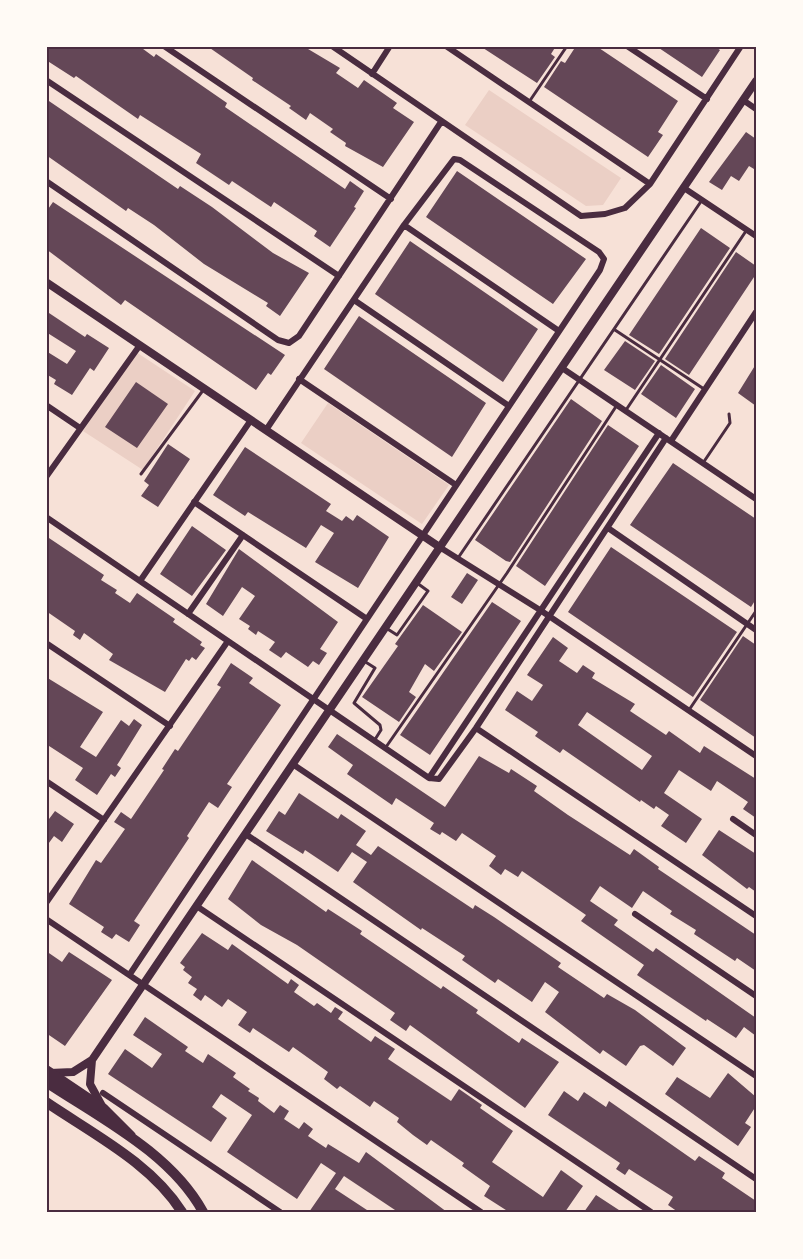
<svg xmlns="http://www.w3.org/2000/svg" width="803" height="1259" font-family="Roboto,sans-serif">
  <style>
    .green { fill: #ebcfc5 }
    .building { fill: #644757; fill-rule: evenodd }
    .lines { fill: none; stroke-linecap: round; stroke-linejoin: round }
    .service { stroke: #4a2c40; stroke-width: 3 }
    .minor { stroke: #4a2c40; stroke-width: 6 }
    .tertiary { stroke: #4a2c40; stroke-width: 8 }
    .motorway { stroke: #4a2c40; stroke-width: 10 }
    .neatline { fill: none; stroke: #4a2c40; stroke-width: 2 }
  </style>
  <rect width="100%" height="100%" fill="#f7e1d7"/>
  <path class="green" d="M489,90L621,178L603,205L586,206L465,125Z
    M136,352L195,391L143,470L83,431Z
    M328,403L449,485L422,524L301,443Z"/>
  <path class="building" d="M46,46H139L154,57L156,54L227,103L225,107L345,189L350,181L364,191L354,207L356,208L330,247L314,236L317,231L274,202L271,207L232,181L229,185L196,163L201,154L140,115L138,119L76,76L74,78L46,60Z
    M207,46H303L340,68L336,73L358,88L364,80L397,103L393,108L414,122L383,167L345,146L346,143L330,132L333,129L310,113L306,120L289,108L291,106L252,80L253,78Z
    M480,46H556L551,54L555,57L537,83Z
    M576,46H596L678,101L658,132L663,135L648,157L544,87L561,61L565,63Z
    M656,46H714L720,50L702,77Z
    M46,99L178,189L180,186L212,207L273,253L309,273L280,316L266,306L268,303L204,264L154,225L128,208L126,211L46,155Z
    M746,132L756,139V165L754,169L749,166L739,181L731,176L722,190L709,182Z
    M457,171L586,259L553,304L426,217Z
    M53,202L285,355L271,375L268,373L256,390L125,300L121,305L70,267L46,249V212Z
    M701,228L730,248L659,354L629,335Z
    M410,241L538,329L503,382L375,294Z
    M736,252L756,266V274L689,375L665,359Z
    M46,311L85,337L87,334L109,348L94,371L90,368L72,395L54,384L56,380L46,374V351L67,364L76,351L46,332Z
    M359,316L486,403L452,457L324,369Z
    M625,341L655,361L635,390L604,370Z
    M756,364V406L738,393Z
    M661,365L695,389L676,418L641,394Z
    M136,382L168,404L137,448L105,427Z
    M571,399L602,421L510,562L506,561L475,540Z
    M608,425L639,446L545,586L516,566Z
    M168,444L190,459L158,507L141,496L149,485L144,481Z
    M245,447L331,504L326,511L342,521L346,516L353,521L357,515L389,537L358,588L315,562L334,533L321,525L306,548L248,512L245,516L213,495Z
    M673,463L756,519V599L751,607L630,525Z
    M192,526L226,550L192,596L160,574Z
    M46,536L104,575L101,580L117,590L115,593L130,603L137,593L175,619L173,622L202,642L200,645L205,648L196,660L192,657L189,661L186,659L165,692L109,660L113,654L84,633L80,640L73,635L75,631L46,611Z
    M611,547L737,632L693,697L568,612Z
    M239,549L338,622L320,649L327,653L319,665L313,661L308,667L286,652L281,658L269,650L275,642L258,631L256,635L248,629L250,626L239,619L255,596L242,587L223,616L206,604Z
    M467,573L478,580L462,604L451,597Z
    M492,602L521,621L430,755L400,735Z
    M423,605L462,632L434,671L425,664L409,692L416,697L399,722L362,697L398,646L395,644Z
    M743,636L756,645V738L700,700Z
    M553,637L568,648L559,661L577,673L583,665L595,673L592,678L635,704L630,711L666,735L669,731L700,753L704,746L756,779V818L743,809L748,802L717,781L711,791L679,770L664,793L702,819L686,843L661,826L669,815L656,806L654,809L641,800L640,802L563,749L560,753L535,736L538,732L505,710L517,691L532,701L543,685L527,675ZM587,712L652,756L642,770L578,725Z
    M231,663L253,678L249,683L281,705L227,784L232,787L218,808L209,802L187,836L189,838L134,921L140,925L129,942L116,934L112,939L101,932L104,927L69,904L96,860L101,863L125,829L114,822L121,812L131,819L164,770L162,769L175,749L178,751L221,687L217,685Z
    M46,677L103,712L80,747L96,757L121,720L129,726L134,719L142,725L119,762L117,765L121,768L115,777L111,774L97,795L75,780L83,768L46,744Z
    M337,734L445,807L479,756L509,773L511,769L537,786L534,791L568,815L630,855L634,849L659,867L658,869L756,935V971L737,958L735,961L694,934L696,930L670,914L672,911L643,891L632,908L600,886L590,901L618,920L614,925L653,952L656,948L756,1018V1036L744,1027L736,1038L707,1019L706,1021L637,975L644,965L581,921L586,915L522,871L518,877L505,869L501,875L489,866L496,856L462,833L456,841L442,832L440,835L430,829L434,823L396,798L392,805L347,774L353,765L328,747Z
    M299,793L338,819L341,814L366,831L356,845L371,855L378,846L473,909L475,905L494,917L561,963L558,967L604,998L607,994L635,1010L686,1048L673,1066L644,1045L640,1046L626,1066L603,1050L600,1054L545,1012L559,992L545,982L532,1002L498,979L495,983L462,960L465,956L422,928L421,930L353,882L367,862L352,852L338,872L305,850L303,854L266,831L279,811L285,815Z
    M55,811L74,824L62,842L54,836L46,847V823Z
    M719,830L756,854V892L749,887L747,889L702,855Z
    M252,860L326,912L328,909L362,931L360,934L441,989L443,986L478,1010L476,1013L519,1043L522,1038L559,1062L525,1108L410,1025L406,1031L390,1020L395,1013L297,945L261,925L228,899Z
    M202,933L228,950L232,944L288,984L291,979L299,985L294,992L314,1006L317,1003L331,1013L335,1007L343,1012L338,1019L371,1042L375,1036L395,1049L388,1059L451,1101L459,1089L482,1105L480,1108L513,1131L492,1162L543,1197L561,1170L583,1186L565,1212H509L484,1196L490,1186L462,1166L464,1163L431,1140L427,1145L413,1135L397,1122L399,1118L374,1101L370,1107L340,1086L337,1089L324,1079L328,1072L293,1047L289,1052L253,1028L250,1033L238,1025L247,1012L228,999L222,1007L205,995L201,1001L193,995L197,989L188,983L192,977L183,970L185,967L180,963Z
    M46,951L62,962L69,952L112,980L65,1046L46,1033Z
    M145,1017L188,1047L185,1051L203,1063L208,1054L236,1073L233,1077L250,1089L248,1091L259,1098L258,1101L274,1113L280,1105L289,1111L284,1119L299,1129L304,1122L313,1129L308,1136L326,1148L328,1144L359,1163L366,1152L447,1212H398L344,1176L335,1189L370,1212H309L336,1173L321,1163L297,1199L227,1152L252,1115L221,1094L212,1107L227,1118L211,1142L108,1074L125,1049L152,1068L162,1054L133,1035Z
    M728,1073L756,1097V1106L745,1123L751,1127L738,1146L665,1094L677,1077L710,1098Z
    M564,1091L578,1101L584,1092L606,1107L609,1101L695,1161L699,1156L725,1173L722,1178L756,1201V1212H678L668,1205L673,1197L629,1169L625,1175L616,1169L620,1163L548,1115Z
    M596,1195L622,1212H584Z"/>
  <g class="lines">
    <path class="service" d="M529,102L567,46
      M615,330L704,389
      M626,410L746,231
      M703,463L730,423L729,414
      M141,474L204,389
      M458,558L702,200
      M386,628L397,635L428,591L417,583
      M364,661L375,668L354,703L380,725L381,730L374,741
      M689,710L756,611
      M386,747L507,573L617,405"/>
    <path class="minor" d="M164,46L391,199
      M332,46L581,216L605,214L625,208L650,184L741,46
      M446,46L650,184
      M627,46L707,99
      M372,74L390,46
      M46,80L339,276
      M743,100L756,109
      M46,181L278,340L289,343L299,336L441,122
      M684,188L756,236
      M404,225L559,331
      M354,300L509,406
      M562,368L756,499
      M299,379L456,485
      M46,405L80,428
      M671,441L756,312
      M46,477L140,345
      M194,502L367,619
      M46,517L429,778L439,779L476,728L666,438
      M608,528L756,630
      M441,548L540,610L756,756
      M140,581L251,420
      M188,614L243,535
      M46,643L170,726
      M476,728L756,916
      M294,765L756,1076
      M429,778L659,433
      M46,781L104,820
      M733,819L756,835
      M247,835L756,1179
      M46,903L228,641
      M198,907L651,1212
      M635,914L756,996
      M46,919L481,1212
      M130,974L600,270L604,259L599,252L460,160L454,159L404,225L266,430
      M103,1093L280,1212"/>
    <path class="tertiary" d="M46,282L441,548
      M92,1060L90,1084L102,1106
      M50,1073L73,1072L92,1060L756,81"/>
    <path class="motorway" d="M46,1070L104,1109L131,1136
      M46,1082C100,1118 171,1153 203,1212
      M46,1102C93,1134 151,1163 182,1212"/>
  </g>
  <rect width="803" height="1259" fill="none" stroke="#fffaf5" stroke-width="96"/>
  <rect x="48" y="48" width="707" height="1163" class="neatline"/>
</svg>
